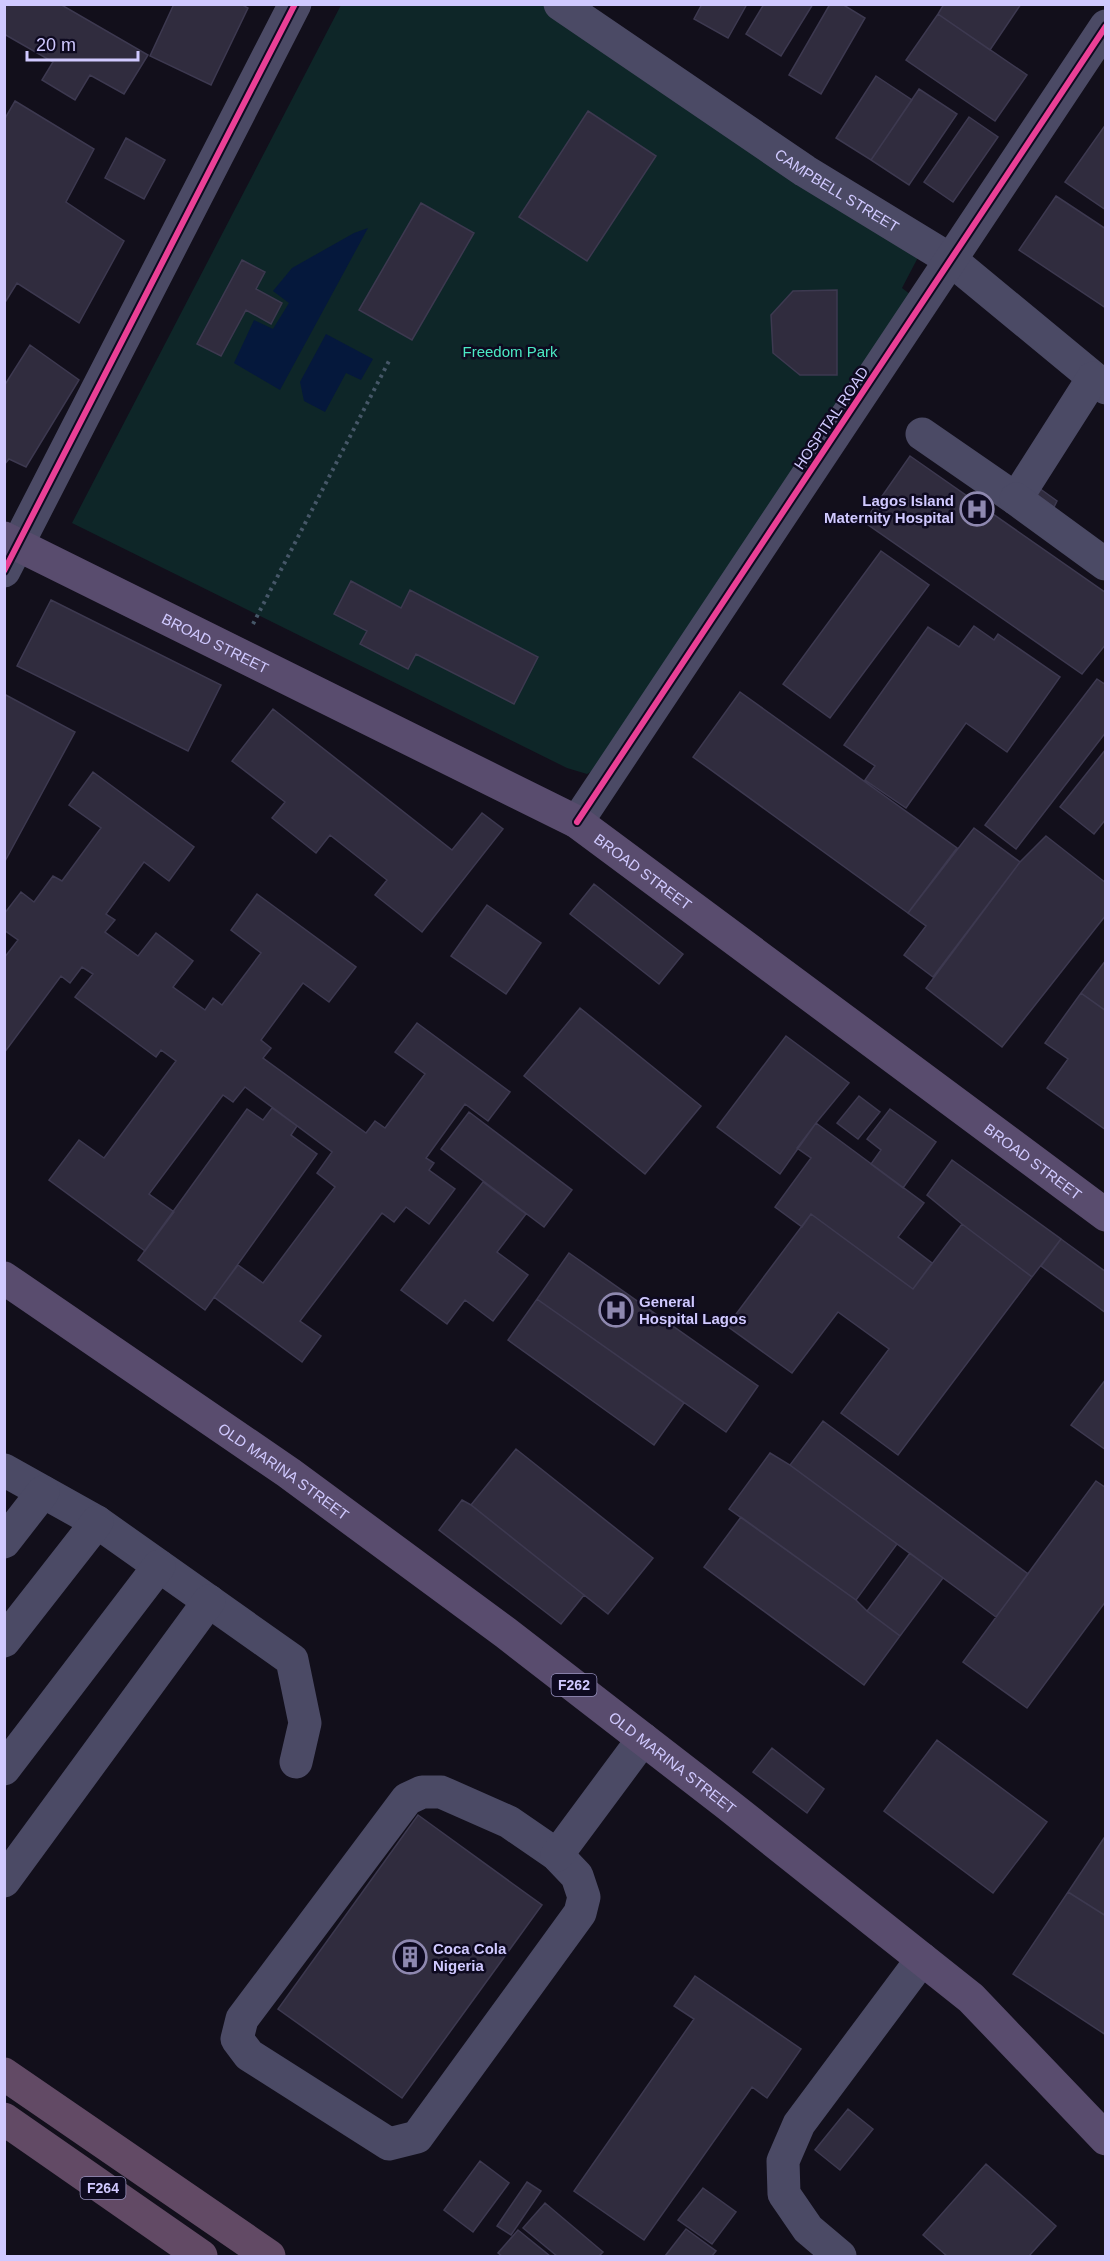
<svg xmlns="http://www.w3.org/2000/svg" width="1110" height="2261" font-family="Helvetica,sans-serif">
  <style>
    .green { fill: #0e2628 }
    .water { fill: #05183c }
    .building { fill: #302c3e; stroke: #3d3950; stroke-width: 1.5 }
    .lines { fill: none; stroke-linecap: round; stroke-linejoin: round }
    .path { stroke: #465768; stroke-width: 4; stroke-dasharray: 3 4.5; stroke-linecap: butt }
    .minor { stroke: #4b4a65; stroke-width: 33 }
    .major { stroke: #594c6e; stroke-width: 33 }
    .highway { stroke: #624a65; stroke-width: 33 }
    .cycleway-casing { stroke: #0e0a20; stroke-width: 10 }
    .cycleway { stroke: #ea4096; stroke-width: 6 }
    .labels { text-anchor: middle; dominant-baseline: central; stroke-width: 5; stroke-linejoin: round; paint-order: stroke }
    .shield { fill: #0e0a20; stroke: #9690bc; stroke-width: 1.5 }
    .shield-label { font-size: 14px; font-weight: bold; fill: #d0c9ff }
    .street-label { font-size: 15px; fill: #d0c9ff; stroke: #0e0a20 }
    .park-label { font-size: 15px; fill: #4beac4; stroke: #0e0a20 }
    .poi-label { font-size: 15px; font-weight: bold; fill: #d0c9ff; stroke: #0e0a20; text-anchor: start }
  </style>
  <rect width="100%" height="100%" fill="#120f1b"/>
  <path class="green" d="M341,5H545L925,244L902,288L919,301L601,766L587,774L567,768L72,523Z"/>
  <path class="water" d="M368,228L280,390L234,363L254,320L273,329L289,303L273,291L292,268L354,233Z
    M326,334L373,359L361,380L346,373L325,412L304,401L300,382Z"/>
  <path class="building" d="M4,4H60L148,55L124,94L90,75L75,100L42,80L53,62L4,34Z
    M174,4H241L248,8L211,85L150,56Z
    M702,4H747L728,38L694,19Z
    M764,4H813L781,56L746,34Z
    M830,4H842L865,18L821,94L789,75Z
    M944,4H1021L990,50L938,14Z
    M938,14L1027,75L995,121L906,60Z
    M876,76L912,100L871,160L836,138Z
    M919,89L957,114L909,185L871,160Z
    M15,101L94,149L66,202L124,241L79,323L17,283L4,304V120Z
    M588,111L656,156L587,261L519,217Z
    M969,117L998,137L953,202L924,182Z
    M1106,124V210L1065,182Z
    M126,138L165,160L144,199L105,178Z
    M1056,196L1106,229V308L1019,250Z
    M421,203L474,233L412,340L359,310Z
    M242,260L265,272L256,289L282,303L271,324L246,310L221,356L197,344Z
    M837,290V375H800L773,353L771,315L793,291Z
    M30,345L79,380L26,467L9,459L4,465V382L6,383Z
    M910,456L1106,593V644L1082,674L864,522Z
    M1039,488L1057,501L1054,507L1035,493Z
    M881,551L929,585L830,718L783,684Z
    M351,581L401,608L410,590L538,657L514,704L416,654L408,669L360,644L367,631L334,614Z
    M51,600L221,685L188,751L17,666Z
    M974,626L994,640L998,634L1060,677L1007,752L966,723L906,808L865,780L875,766L844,745L928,627L959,647Z
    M1097,679L1106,685V732L1016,849L985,825Z
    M740,692L957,848L908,913L693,757Z
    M4,694L75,732L4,863Z
    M273,709L452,850L482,813L503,829L422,932L375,895L387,880L330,835L316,853L272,818L285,802L232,761Z
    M1106,749V819L1094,834L1060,807Z
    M93,772L194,847L169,881L144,862L106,914L115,920L105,932L138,956L156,933L193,961L173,987L205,1010L213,998L222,1005L261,953L231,930L257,894L356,967L329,1002L303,983L261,1040L271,1048L263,1058L366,1133L375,1121L385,1128L425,1074L395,1052L417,1023L510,1092L488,1121L465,1104L426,1158L434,1163L429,1170L455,1189L429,1224L406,1207L394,1222L382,1213L300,1321L321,1336L302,1362L214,1297L238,1265L263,1283L335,1187L317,1173L332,1152L245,1087L233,1102L223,1095L149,1194L174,1212L145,1251L49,1180L79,1140L104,1158L176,1061L161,1050L156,1057L75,997L93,974L82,967L70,983L61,976L4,1053V958L18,940L4,930V914L21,892L34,902L53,876L62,881L101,828L69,805Z
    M974,828L1020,862L933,977L904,955L926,926L908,913Z
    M1046,836L1106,883V915L1002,1047L926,988L1020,862Z
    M594,884L683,954L659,984L570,914Z
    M487,905L541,943L506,994L451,956Z
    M1106,960V1011L1081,993Z
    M1081,993L1106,1011V1130L1047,1088L1068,1059L1045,1043Z
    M580,1008L701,1106L645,1174L524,1076Z
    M786,1036L849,1083L816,1123L780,1174L717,1127Z
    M859,1096L880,1112L858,1139L837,1123Z
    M272,1108L297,1126L291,1135L317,1154L205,1310L138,1260L247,1109L263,1120Z
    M890,1109L936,1142L903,1188L871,1164L881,1150L867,1139Z
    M469,1112L572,1190L544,1227L441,1149Z
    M816,1123L924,1203L898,1237L932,1263L913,1289L811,1214L802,1227L775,1207L811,1158L797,1148Z
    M952,1160L1061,1239L1032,1277L962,1224L927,1195Z
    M483,1182L526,1214L497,1252L528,1275L493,1321L465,1300L447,1324L401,1290Z
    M811,1214L913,1289L962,1224L1032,1277L898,1455L841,1413L889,1349L838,1312L792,1373L727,1326Z
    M1061,1239L1106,1272V1313L1041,1266Z
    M569,1253L758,1386L726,1432L537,1299Z
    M537,1299L684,1403L654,1445L508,1340Z
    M1106,1379V1450L1071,1425Z
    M823,1421L1028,1574L996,1617L790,1465Z
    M516,1449L653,1558L608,1614L471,1505Z
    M770,1453L790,1465L897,1544L856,1600L729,1509Z
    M1096,1481L1106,1488V1601L1027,1708L963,1662Z
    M462,1500L471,1505L584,1595L561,1624L439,1530Z
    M741,1517L856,1600L867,1611L900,1636L864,1685L704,1567Z
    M910,1553L943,1578L900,1636L867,1611Z
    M937,1740L1047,1822L993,1893L884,1811Z
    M772,1748L824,1789L807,1813L753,1772Z
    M418,1815L542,1905L402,2098L278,2009Z
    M1106,1835V1916L1068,1892Z
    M1068,1892L1106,1916V2035L1013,1974Z
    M695,1976L801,2049L767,2098L752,2087L644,2240L574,2191L694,2019L674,2006Z
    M848,2109L873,2129L840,2170L815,2150Z
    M480,2161L509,2183L473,2232L444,2210Z
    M986,2164L1056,2226L1029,2256H947L923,2235Z
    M527,2182L541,2191L511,2235L497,2226Z
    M703,2188L736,2212L712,2244L678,2220Z
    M545,2203L603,2252L599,2256H557L523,2228Z
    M686,2229L716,2251L712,2256H665Z
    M518,2230L550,2256H502L498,2253Z"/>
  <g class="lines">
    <path class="path" d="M253,624L389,361"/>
    <g class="minor">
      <path id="s1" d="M560,4L805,171L951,260L1106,388"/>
      <path d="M922,434L1016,499L1093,378"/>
      <path d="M1016,499L1105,564"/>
      <path d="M4,571L295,4"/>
      <path d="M577,822L1106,26"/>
      <path d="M4,1470L97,1522L292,1660L305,1723L296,1762"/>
      <path d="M4,1542L43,1492"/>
      <path d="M4,1641L97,1522"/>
      <path d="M4,1769L159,1566"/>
      <path d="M422,1792H441L509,1822L557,1855L577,1876L584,1897L580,1913L417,2137L389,2144L249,2055L237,2039L242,2019L407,1799Z"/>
      <path d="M557,1855L643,1739"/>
      <path d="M4,1881L209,1601"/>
      <path d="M840,2256L808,2229L784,2194L783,2161L799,2124L922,1959"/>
    </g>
    <g class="major">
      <path id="s2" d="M4,538L577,822L1106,1215"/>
      <path id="s3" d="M4,1278L289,1473L506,1633L727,1804L971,1998L1106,2139"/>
    </g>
    <path class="highway" d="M4,2074L269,2256
      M4,2119L201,2256"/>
    <g class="cycleway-casing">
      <path id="cycleway" d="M4,571L295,4
        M577,822L1106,26"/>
    </g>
    <use href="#cycleway" class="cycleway"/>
  </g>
  <defs>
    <g id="hospital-ring" transform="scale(1.725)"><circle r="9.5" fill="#0e0a20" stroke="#8e88af" stroke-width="1.5"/><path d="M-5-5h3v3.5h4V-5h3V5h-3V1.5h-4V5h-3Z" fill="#8e88af"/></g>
    <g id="building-ring" transform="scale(1.725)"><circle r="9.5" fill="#0e0a20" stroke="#8e88af" stroke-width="1.5"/><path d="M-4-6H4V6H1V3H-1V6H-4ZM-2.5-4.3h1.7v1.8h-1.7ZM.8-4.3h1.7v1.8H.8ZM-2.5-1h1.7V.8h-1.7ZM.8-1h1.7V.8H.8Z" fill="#8e88af"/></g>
  </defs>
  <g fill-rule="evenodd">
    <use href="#hospital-ring" x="977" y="509"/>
    <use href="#hospital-ring" x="616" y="1310"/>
    <use href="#building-ring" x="410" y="1957"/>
  </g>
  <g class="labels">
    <g class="shield">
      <rect x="551.5" y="1674" width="45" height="22" rx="4.5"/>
      <rect x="80.5" y="2177" width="45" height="22" rx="4.5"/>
    </g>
    <g class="shield-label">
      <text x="574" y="1685">F262</text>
      <text x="103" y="2188">F264</text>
    </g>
    <g class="street-label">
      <text stroke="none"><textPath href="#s1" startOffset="334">CAMPBELL STREET</textPath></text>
      <text transform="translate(831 418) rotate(-56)">HOSPITAL ROAD</text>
      <text stroke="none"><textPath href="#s2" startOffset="236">BROAD STREET</textPath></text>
      <text stroke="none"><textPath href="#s2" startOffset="722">BROAD STREET</textPath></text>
      <text stroke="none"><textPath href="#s2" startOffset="1208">BROAD STREET</textPath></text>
      <text stroke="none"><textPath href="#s3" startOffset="340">OLD MARINA STREET</textPath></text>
      <text stroke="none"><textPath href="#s3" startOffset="826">OLD MARINA STREET</textPath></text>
    </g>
    <g class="park-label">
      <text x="510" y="351">Freedom Park</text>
    </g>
    <g class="poi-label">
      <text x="954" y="500" text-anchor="end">Lagos Island<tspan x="954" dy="17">Maternity Hospital</tspan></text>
      <text x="639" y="1301">General<tspan x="639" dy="17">Hospital Lagos</tspan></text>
      <text x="433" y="1948">Coca Cola<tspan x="433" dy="17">Nigeria</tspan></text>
    </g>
  </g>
  <rect width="1110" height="2261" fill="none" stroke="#d0c9ff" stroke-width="12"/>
  <path d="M27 51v9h111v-9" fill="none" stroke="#d0c9ff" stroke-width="3"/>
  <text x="36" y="51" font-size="18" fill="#d0c9ff" stroke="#0e0a20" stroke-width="4.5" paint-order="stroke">20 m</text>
</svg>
